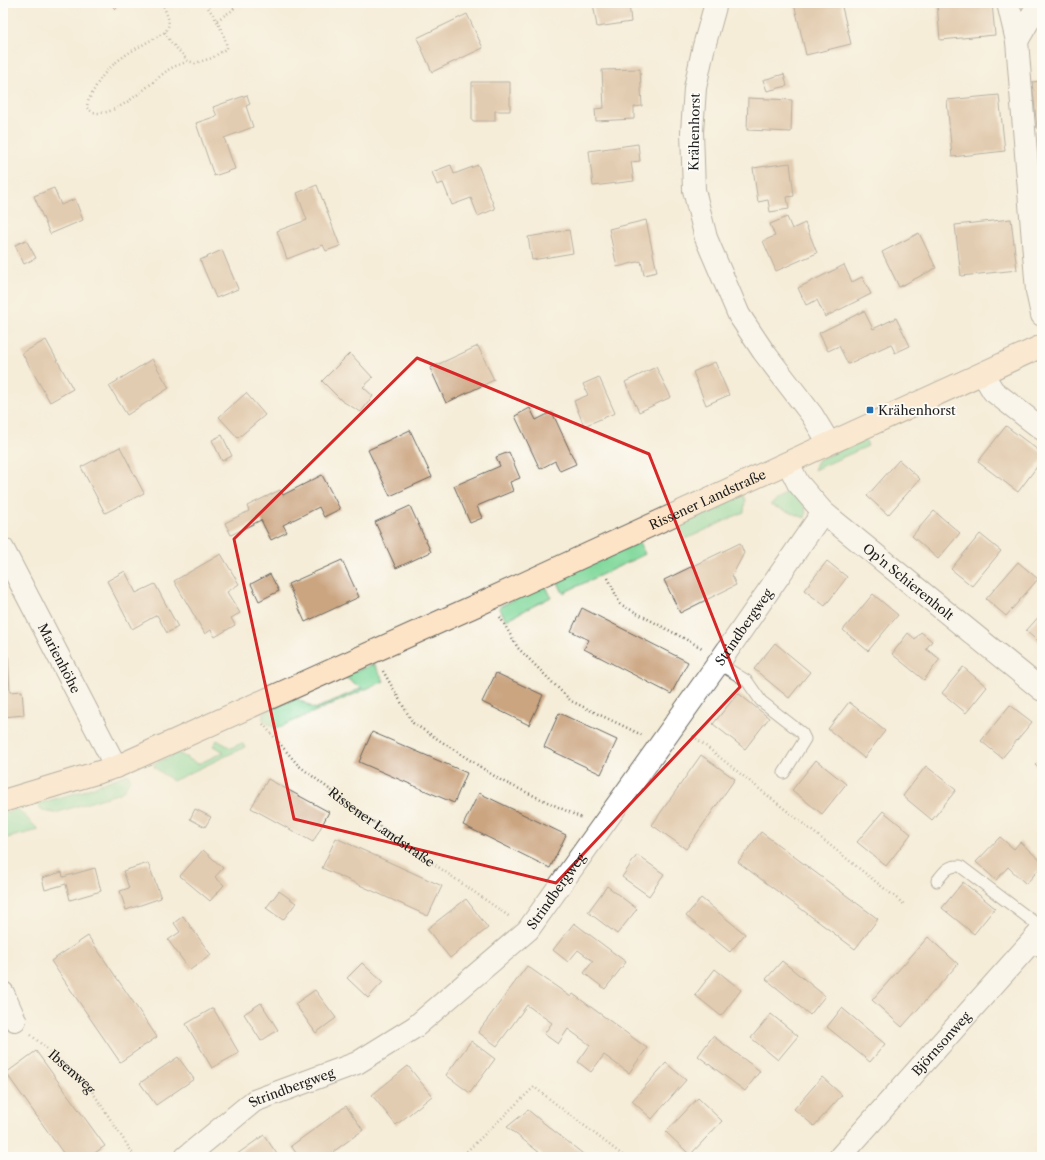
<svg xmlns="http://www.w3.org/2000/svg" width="1045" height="1160" font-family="'Libre Caslon Text',serif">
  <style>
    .green { fill: #82d99d; stroke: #4f7a5c }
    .building { fill: #cba480 }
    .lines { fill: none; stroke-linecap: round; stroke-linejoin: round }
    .lane-casing { stroke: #68655e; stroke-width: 13 }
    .street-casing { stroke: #68655e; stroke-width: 24 }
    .secondary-casing { stroke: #68655e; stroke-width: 24 }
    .path { stroke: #68655e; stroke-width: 2.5; stroke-dasharray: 1 3; stroke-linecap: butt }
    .lane { stroke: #fff; stroke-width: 11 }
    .street { stroke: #fff; stroke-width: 22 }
    .secondary { stroke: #fee4c6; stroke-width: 22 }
    .marked { fill: none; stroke: #d62828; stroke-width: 3; stroke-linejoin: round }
    .poi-dot { fill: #1f6fb2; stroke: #fdfcf7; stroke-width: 1.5 }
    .labels { text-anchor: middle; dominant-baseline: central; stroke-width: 3.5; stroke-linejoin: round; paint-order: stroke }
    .street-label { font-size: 13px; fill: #1c1c1c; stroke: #fdfcf7 }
    .poi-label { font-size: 13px; fill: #1c1c1c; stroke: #fdfcf7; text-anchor: start }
  </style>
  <rect width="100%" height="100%" fill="#fdfcf7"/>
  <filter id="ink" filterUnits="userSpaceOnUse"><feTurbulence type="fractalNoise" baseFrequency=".025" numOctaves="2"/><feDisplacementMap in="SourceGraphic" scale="8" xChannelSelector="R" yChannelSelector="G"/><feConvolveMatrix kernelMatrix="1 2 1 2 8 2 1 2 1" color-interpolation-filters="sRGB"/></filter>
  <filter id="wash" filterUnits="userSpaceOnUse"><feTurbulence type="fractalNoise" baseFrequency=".012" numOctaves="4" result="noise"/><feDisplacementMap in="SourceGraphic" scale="16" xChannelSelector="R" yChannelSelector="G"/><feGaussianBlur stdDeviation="0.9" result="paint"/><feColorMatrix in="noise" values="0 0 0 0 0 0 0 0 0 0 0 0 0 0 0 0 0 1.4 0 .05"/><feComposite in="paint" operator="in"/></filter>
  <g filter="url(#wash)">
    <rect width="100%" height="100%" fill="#f5edd8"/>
    <path class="green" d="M865,438L868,446L814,470L818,460Z
      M788,492C797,499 809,505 805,518L770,505Z
      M743,495L745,500L744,512L686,539L679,525Z
      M639,542L645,554L563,593L557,580Z
      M545,584L551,597L506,620L499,607Z
      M374,664L384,681L280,727L274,728L263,720V713L296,698L315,709L362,688L343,676Z
      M217,740L231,748L242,743L245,747L173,781L154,767L155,763L178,753L198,764L224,752L213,746Z
      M127,774L130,776V780L124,790L120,793L55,813L44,811L38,806L40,803L83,791Z
      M18,809L39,830L3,839V813Z"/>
    <g id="blocks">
      <path class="building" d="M110,3H121L115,9Z
        M593,3H629L631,22L597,27Z
        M794,3H841L851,44L806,55Z
        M937,3H992L995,35L940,40Z
        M467,14L483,48L432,72L417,38Z
        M640,69L642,106L634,107V119L596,121L595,109L604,108L602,70Z
        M784,74L787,86L767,91L763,80Z
        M1042,81V128H1037L1032,82Z
        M472,82H510V111H495V121H472Z
        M247,95L250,104L246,106L253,127L224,138L235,169L214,176L196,123L217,116L213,107Z
        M999,95L1005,151L952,157L947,100Z
        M748,98L792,100L791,132L747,130Z
        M638,144L640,161L631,162L634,181L593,186L589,151Z
        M790,163L794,196L787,197L789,209L770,212L768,200L758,202L753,168Z
        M451,165L454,174L478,165L495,209L478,216L471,198L452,205L443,183L437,185L432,172Z
        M317,185L340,246L326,251L323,245L287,259L277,231L307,220L297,193Z
        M54,188L61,205L75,199L83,220L50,234L34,196Z
        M787,217L792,229L805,223L817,253L776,271L763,241L775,236L770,224Z
        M1011,219L1017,270L961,276L955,225Z
        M646,220L657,272L644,275L641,261L617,267L609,229Z
        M569,230L573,253L532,260L528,237Z
        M919,233L936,268L899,287L882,252Z
        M26,240L36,258L24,264L15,245Z
        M222,250L238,289L216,298L200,260Z
        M844,265L852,282L862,277L871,294L825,317L817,300L806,305L798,288Z
        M864,311L873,329L896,318L910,346L895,353L891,344L848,364L839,346L828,351L819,333Z
        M46,340L73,389L50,402L22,353Z
        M478,346L494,380L446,403L430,368Z
        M350,353L373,378L363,387L373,396L361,412L342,401L322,381Z
        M152,359L169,388L127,415L109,386Z
        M715,362L729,395L706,405L693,372Z
        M656,367L671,397L639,412L625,382Z
        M599,377L615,413L584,426L574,401L588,395L583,384Z
        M246,393L265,415L238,438L219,417Z
        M530,408L536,420L552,412L576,464L560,471L555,461L540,469L515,416Z
        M1006,426L1042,453V460L1018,492L978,462Z
        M410,430L432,477L390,496L368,450Z
        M222,435L232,456L222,461L212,440Z
        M120,447L144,493L105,513L81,467Z
        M509,452L520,478L510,482L513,491L477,506L482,518L470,523L454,486L500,466L496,457Z
        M899,460L920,479L888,515L867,496Z
        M322,475L340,509L324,517L319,507L283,525L287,532L271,540L261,520L231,535L225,523L249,511L247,506L280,490L283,495Z
        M410,506L431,552L396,568L375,522Z
        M934,511L960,533L938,559L912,536Z
        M980,534L1001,551L972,586L951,569Z
        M740,543L744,553L732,576L736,585L680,613L664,580Z
        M221,554L239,584L227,592L240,613L231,618L235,625L215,637L211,630L205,634L174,581Z
        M342,560L359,597L305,622L288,584Z
        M827,561L847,577L825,606L804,590Z
        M1018,562L1038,579L1006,616L986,599Z
        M125,571L136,593L155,584L178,627L167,633L157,615L132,629L107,581Z
        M270,574L279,591L259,601L251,584Z
        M873,594L898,615L868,651L843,630Z
        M582,608L688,662L671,694L584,649L589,640L571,631Z
        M1042,613V645L1026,631Z
        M921,632L932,641L926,649L940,659L924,680L892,654L908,633L915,639Z
        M775,643L810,672L789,698L754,669Z
        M8,657L10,692L22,691L24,715L3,717V658Z
        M963,667L987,687L966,713L942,693Z
        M496,673L543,695L529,725L482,702Z
        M738,693L769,718L745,749L713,724Z
        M849,702L885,731L864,758L828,729Z
        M1010,705L1032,722L1002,758L981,741Z
        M559,713L617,740L601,774L544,747Z
        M372,732L467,773L454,803L359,762Z
        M701,755L735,779L686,849L652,825Z
        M1042,758V771L1035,765Z
        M816,760L846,784L822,814L792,790Z
        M926,766L956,790L932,820L903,796Z
        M268,779L329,812L313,842L251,808Z
        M479,793L566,835L550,868L463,825Z
        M195,809L211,817L205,827L190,819Z
        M883,811L911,834L886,866L857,842Z
        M761,832L878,919L855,949L738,862Z
        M1000,837L1014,849L1020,842L1042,862V866L1026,884L1008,867L996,880L976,862Z
        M336,838L442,886L428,916L322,868Z
        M203,850L223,868L215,877L224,885L210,901L180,876Z
        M637,855L664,874L649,896L622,877Z
        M148,863L161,898L126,910L120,891L129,888L123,871Z
        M95,868L101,891L70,900L66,884L45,890L42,878L62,872L63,877Z
        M963,882L995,908L974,934L942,908Z
        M607,886L637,909L617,934L588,912Z
        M279,891L296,903L283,920L266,908Z
        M701,898L745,934L730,952L686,916Z
        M466,899L488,928L450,958L427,929Z
        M183,916L211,955L190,970L168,940L180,932L174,923Z
        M574,923L626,962L605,989L584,973L593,961L578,950L568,962L553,950Z
        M88,936L157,1037L120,1062L51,961Z
        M928,937L958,964L902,1027L872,1000Z
        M782,961L825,996L810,1015L766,979Z
        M362,963L383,982L368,998L347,978Z
        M527,966L571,997L573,994L647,1048L629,1073L604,1055L591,1072L578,1062L590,1045L568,1029L558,1044L544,1034L552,1023L527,1005L497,1046L478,1032Z
        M715,969L741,990L721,1016L695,995Z
        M315,990L336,1018L316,1033L295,1004Z
        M261,1003L278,1030L261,1041L244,1014Z
        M213,1008L239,1053L212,1068L186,1024Z
        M842,1008L885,1044L870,1062L827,1027Z
        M771,1014L798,1036L778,1060L751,1038Z
        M713,1036L760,1071L745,1091L698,1056Z
        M471,1041L495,1059L470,1093L446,1075Z
        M36,1051L105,1146L89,1157H66L6,1073Z
        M178,1057L194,1079L156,1105L140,1083Z
        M666,1063L686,1080L652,1119L632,1101Z
        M408,1066L432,1096L396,1125L372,1095Z
        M822,1077L842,1095L814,1126L794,1109Z
        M698,1098L722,1121L690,1155L666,1132Z
        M346,1106L363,1130L326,1157H299L291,1146Z
        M528,1110L540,1120L587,1157H545L507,1127Z
        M264,1135L279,1157H233Z"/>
    </g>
  </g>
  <g filter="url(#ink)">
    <use href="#blocks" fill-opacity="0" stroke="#68655e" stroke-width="1"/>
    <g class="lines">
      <g class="lane-casing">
        <path id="lane" d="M718,663L747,681L761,701L802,733L805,739L784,773
          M937,881C944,872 948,865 960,866L1042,928
          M1030,944L1042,953"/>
      </g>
      <g class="street-casing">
        <g id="street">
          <path d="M716,3L703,50L695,88L692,132L694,190L706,238L739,315L763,351L812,415L829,443"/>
          <path d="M1008,3L1017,41L1037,291L1042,315"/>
          <path d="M1017,41L1039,3"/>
          <path d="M983,374L993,391L1042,429"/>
          <path id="s3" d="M788,463L798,483L823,512L1042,690"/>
          <path id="s4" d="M3,549L116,767"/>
          <path d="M3,993L15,1020"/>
          <path id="s5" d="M186,1157L254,1101L357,1063L415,1027L528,930L722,658L823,512"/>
          <path id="s6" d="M840,1157L1042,930"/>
        </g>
      </g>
      <g class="secondary-casing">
        <g id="secondary">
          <path id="s7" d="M3,801L116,767L477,605L1042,346"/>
        </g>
      </g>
      <g class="path">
        <path d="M162,3C166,13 173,23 165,32C137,49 109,59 94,90C91,96 87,101 87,108C107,128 151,82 168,70C174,66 182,64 188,61"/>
        <path d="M217,20L233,10L237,3"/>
        <path d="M165,32L170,41L188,61L195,63L212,58L227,48C224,30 215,18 205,3"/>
        <path d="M608,578L620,604L702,648"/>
        <path d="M500,617L518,648L571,701L642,735"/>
        <path d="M383,671L413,723L502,781L582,818"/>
        <path id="s1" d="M263,724L298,765L355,809L510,917"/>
        <path d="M693,736L905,905"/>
        <path id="s2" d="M31,1035L88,1085L135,1157"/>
        <path d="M461,1157L534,1087L625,1157"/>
      </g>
      <use href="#lane" class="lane"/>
      <use href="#street" class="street"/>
      <use href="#secondary" class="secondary"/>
    </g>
  </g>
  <path d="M0 0H1045V1160H0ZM417,358L649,454L740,687L556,883L294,819L234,539Z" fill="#f5edd8" fill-opacity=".55" fill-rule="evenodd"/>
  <path class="marked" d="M417,358L649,454L740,687L556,883L294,819L234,539Z"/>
  <rect class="poi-dot" x="866" y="406" width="8" height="8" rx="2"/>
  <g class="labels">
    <g class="street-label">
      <text transform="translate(694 132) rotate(-89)">Krähenhorst</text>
      <text stroke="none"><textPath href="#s7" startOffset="767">Rissener Landstraße</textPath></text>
      <text stroke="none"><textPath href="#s3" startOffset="171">Op'n Schierenholt</textPath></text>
      <text stroke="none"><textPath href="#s5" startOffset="787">Strindbergweg</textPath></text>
      <text stroke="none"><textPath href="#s4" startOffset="123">Marienhöhe</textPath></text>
      <text stroke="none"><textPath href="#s1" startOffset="158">Rissener Landstraße</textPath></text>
      <text stroke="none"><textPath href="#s5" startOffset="463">Strindbergweg</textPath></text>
      <text stroke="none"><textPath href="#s6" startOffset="152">Björnsonweg</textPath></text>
      <text stroke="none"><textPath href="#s2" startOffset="55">Ibsenweg</textPath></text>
      <text stroke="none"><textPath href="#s5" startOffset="128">Strindbergweg</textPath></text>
    </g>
    <g class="poi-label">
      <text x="878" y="410">Krähenhorst</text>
    </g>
  </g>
  <rect width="1045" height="1160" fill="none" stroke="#fdfcf7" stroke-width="16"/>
</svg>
